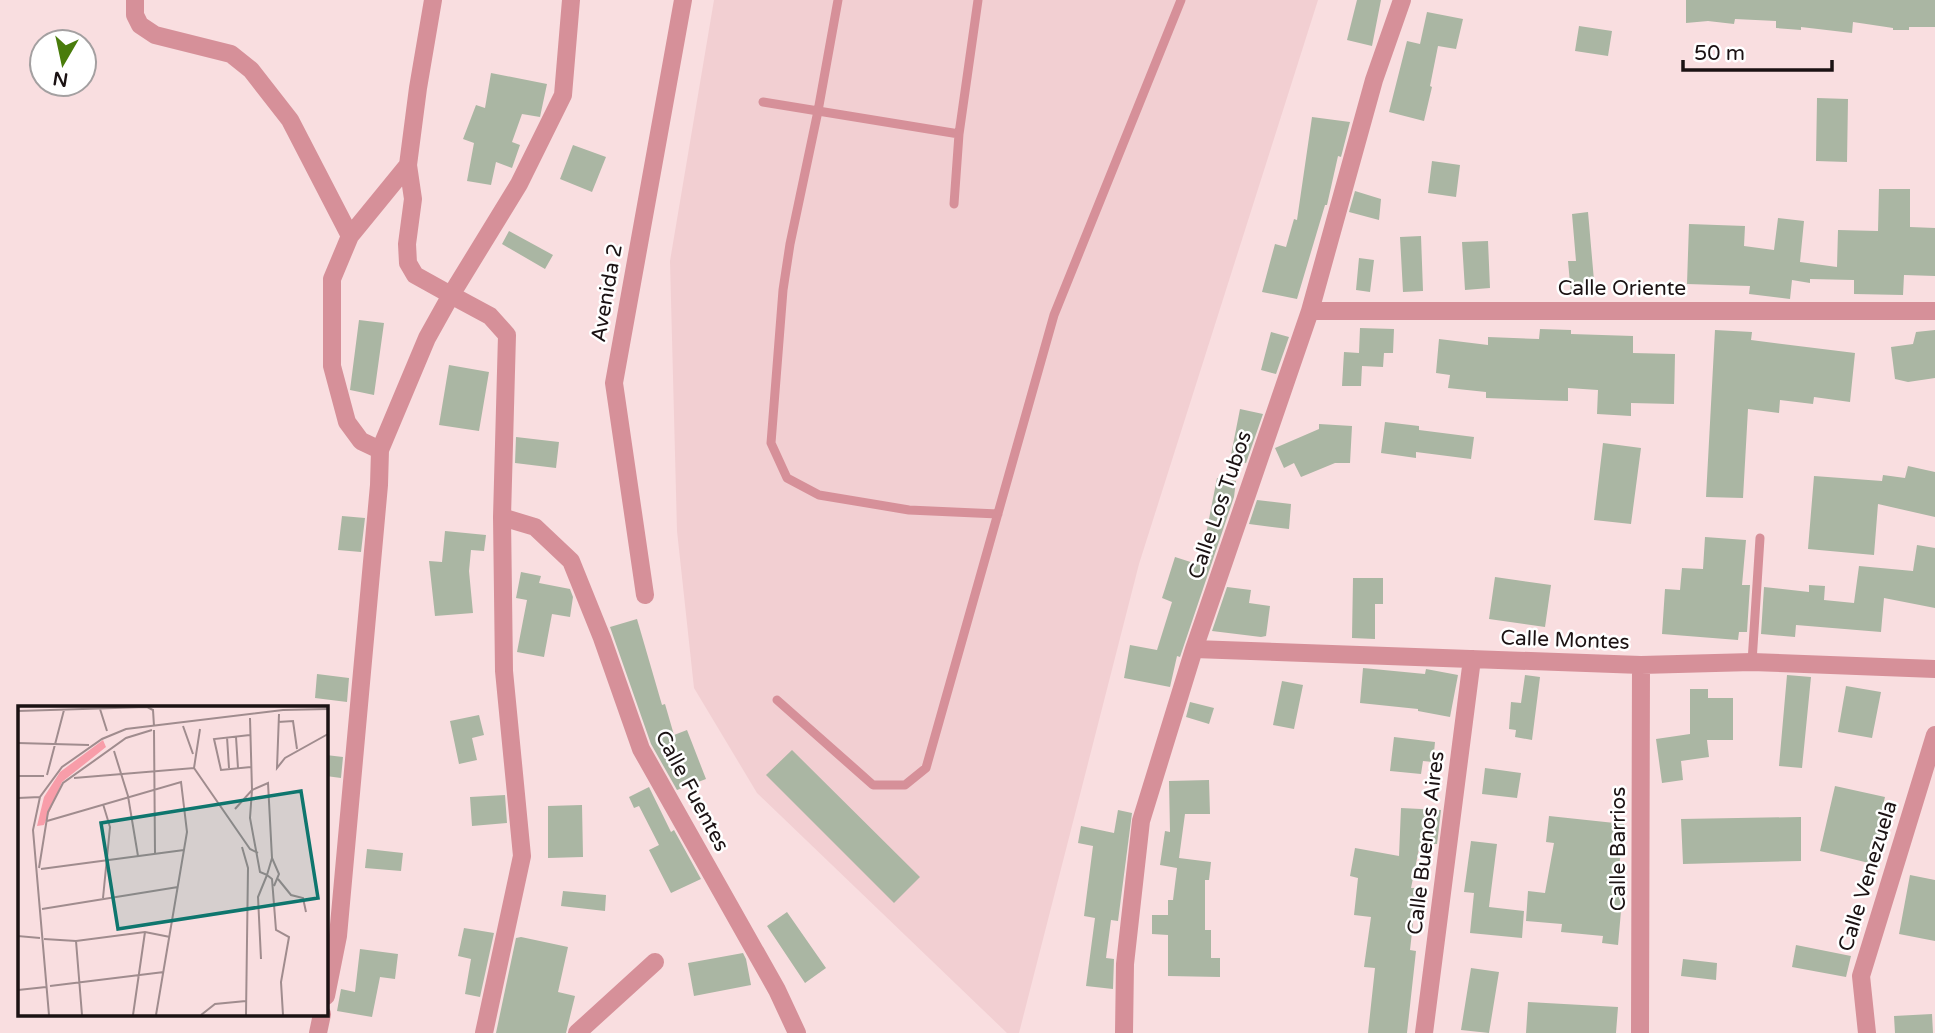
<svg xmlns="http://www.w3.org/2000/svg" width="1935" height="1033" font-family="'Varela Round',sans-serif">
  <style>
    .built { fill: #f2cfd2 }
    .building { fill: #aab6a3 }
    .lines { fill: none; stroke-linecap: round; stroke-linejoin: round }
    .service { stroke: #d69099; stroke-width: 9 }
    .minor { stroke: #d69099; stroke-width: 18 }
    .labels { text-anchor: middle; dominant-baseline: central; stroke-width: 5; stroke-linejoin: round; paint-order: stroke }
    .street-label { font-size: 21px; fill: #1b1213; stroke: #fff }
    .inset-road { fill: none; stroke: #a08c8e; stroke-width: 2 }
    .view { fill: #0f766e; fill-opacity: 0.15; stroke: #0f766e; stroke-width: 3.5 }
    .inset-edge { fill: none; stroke: #1b1213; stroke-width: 3.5 }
  </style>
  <rect width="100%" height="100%" fill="#f9dee0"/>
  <path class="built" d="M714,0H1318L1139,564L1019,1033H1007L757,793L694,688L677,531L670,261Z"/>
  <path class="building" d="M1357,0H1381L1372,46L1347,40Z
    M1686,0H1935V27H1909V30H1893V28L1853,22L1852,33L1801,27V30L1776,28V21L1735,19L1734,24L1708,21L1686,23Z
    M1427,12L1463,19L1456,49L1438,46L1430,86L1432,87L1424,121L1389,112L1407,41L1420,44Z
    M1579,26L1612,31L1608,56L1575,51Z
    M491,73L547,84L540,117L522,114L512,142L520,145L512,168L496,162L491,185L467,181L474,143L463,139L476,105L485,108Z
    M1817,98L1848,99L1847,162L1816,161Z
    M1312,117L1350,122L1341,157L1338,156L1327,205H1325L1297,299L1262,292L1275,244L1286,247L1294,219L1297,220Z
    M573,145L606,157L592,192L560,179Z
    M1432,161L1460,165L1456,197L1428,193Z
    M1879,189H1910V227L1935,228V276L1904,275L1903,295L1854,294V280L1810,279V283L1792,280L1790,299L1749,294L1750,286L1687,284L1689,224L1745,226L1744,246L1774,250L1778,218L1804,221L1800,262L1837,267L1838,230L1878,231Z
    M1355,191L1381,199L1379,220L1349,212Z
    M1588,212L1595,292L1571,294L1568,261H1576L1572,214Z
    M509,231L553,255L545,269L502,244Z
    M1421,236L1423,291L1403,292L1400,237Z
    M1488,241L1490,288L1465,290L1462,242Z
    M1359,258L1374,260L1370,292L1356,290Z
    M359,320L384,323L374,395L350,390Z
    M1360,328L1394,329L1393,353H1384L1383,367L1362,366L1361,386H1342L1344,352L1359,353Z
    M1540,329L1571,330V334L1633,336V353L1675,354L1674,404L1631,403V416L1597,414L1598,390L1568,388V401L1486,398V392L1448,388L1450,375L1436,373L1439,339L1488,345V337L1539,339Z
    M1715,330L1752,332L1751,340L1855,353L1850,402L1814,397L1813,404L1780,400L1779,413L1748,409L1743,498L1706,497Z
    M1935,330V378L1908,382L1895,379L1891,347L1913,344L1916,332Z
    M1271,332L1289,337L1276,374L1261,370Z
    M449,365L489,372L479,431L439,425Z
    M1240,409L1263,414L1246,463L1230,460Z
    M1385,422L1419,426V430L1474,437L1471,459L1416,452V458L1381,453Z
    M1319,424L1352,426L1350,463H1335L1301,477L1294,463L1284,468L1275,448L1319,429Z
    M516,437L559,442L556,468L515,463Z
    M1603,443L1641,448L1631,524L1594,520Z
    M1908,466L1935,472V517L1878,504L1874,555L1808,549L1814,476L1882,481L1883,475L1905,478Z
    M1217,478L1236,481L1234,497L1180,657L1177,656L1170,687L1124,678L1130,645L1157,650L1172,602L1162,598L1175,557L1200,565Z
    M1257,500L1291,504L1289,529L1249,524Z
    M342,516L365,518L361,552L338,550Z
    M445,531L486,535L484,551L471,550L469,571L473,613L435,616L429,561L442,562Z
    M1705,537L1746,540L1742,585H1750L1747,632H1739L1738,640L1662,634L1665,589L1680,590L1682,568L1703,569Z
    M1917,545L1935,548V608L1884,598L1881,632L1796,625L1795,637L1761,634L1764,587L1809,592V585L1825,586L1824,600L1854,603L1859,566L1913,571Z
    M521,572L541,576L539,583L570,589L573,597L570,617L552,614L544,657L517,652L527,600L516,598Z
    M1495,577L1551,585L1545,627L1489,619Z
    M1353,578H1383V604H1375V639L1352,638Z
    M1227,587L1251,590L1249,603L1270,606L1266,636L1261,637L1212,631Z
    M637,619L662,705L665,704L674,735L687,730L706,779L677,790L651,744L610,627Z
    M1363,668L1425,674L1426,669L1458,675L1450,717L1418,711V709L1360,703Z
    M317,674L349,678L347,702L315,698Z
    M1525,675L1540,677L1532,740L1515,737L1516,730L1509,729L1511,702L1521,703Z
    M1787,675L1811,677L1802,768L1779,766Z
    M1282,681L1303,685L1294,729L1273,725Z
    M1846,686L1881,692L1872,738L1838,732Z
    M1690,689H1708V698H1733V740H1707L1709,757L1681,761L1683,780L1662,783L1656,739L1690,734Z
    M1190,702L1214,708L1209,724L1186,717Z
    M479,715L484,735L472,738L477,760L459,764L450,721Z
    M1394,737L1435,742L1433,762L1423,761L1421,774L1390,771Z
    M792,750L920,877L894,903L766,775Z
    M326,755L343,757L341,778L326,776Z
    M1485,768L1521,773L1517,798L1482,794Z
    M1209,780L1210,814H1185L1179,858L1211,862L1209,880H1205V930H1211V958H1220V977L1168,976V935L1152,934V915H1168V900H1173L1177,868L1160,865L1165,831L1170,832L1169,781Z
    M1835,786L1885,797L1877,830L1881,831L1873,864L1820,851Z
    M649,787L671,832L674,830L701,879L671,893L649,850L659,845L639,806L634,808L629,797Z
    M505,795L507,823L472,826L470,797Z
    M582,805L583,857L548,858V806Z
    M1401,808L1441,810L1437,844H1420L1411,888H1417L1410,950L1416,951L1407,1033H1368L1375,968L1364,967L1371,917L1354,915L1358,878L1350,876L1355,848L1399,856Z
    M1118,810L1132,813L1118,921L1111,920L1106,958L1114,959L1113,989L1086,986L1095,918L1084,916L1093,846L1078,843L1081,826L1114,833Z
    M1549,816L1624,824L1619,868L1625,869L1619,899L1622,900L1618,945L1602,943L1603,936L1561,932L1562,924L1526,921L1528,891L1545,893L1554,843L1546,842Z
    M1801,817V861L1683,864L1681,819Z
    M1471,841L1497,844L1489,907L1524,911L1522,938L1470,933L1474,893L1464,892Z
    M367,849L403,853L401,871L365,868Z
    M1910,875L1935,880V941L1899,934Z
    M563,891L606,895L605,911L561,906Z
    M787,912L826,968L805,983L767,926Z
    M464,928L494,933L480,997L465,994L471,959L458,956Z
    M521,937L568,947L558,992L575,996L566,1033H496L516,938Z
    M1796,945L1851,956L1846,977L1792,967Z
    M360,949L398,954L395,979L380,977L372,1017L337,1011L341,989L355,992Z
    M743,953L746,959L751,985L694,996L688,963Z
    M1683,959L1717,963L1716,980L1681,976Z
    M1471,968L1499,972L1489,1033L1461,1030Z
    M1528,1002L1618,1007L1616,1033H1526Z
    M1932,1014L1933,1033H1895L1894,1016Z"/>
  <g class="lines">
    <path class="service" d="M838,0L818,111L790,244L783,290L771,443L787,478L819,495L909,510L998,514
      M763,102L959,134L954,204
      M959,134L978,0
      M1752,662L1760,538
      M777,700L873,785H905L926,768L1054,315L1181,0"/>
    <path class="minor" d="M135,0V15L140,25L155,35L231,54L251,70L290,120L350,236
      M433,0L418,88L408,165L413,199L407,244L408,263L415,275L451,295L519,184L563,95L571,0
      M1310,311H1935
      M380,450L361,441L347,422L332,366V279L350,236L408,165
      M502,517L535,527L571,561L602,638L641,749L777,990L797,1033
      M645,595L614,383L683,0
      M1194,649L1641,665L1752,662L1935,669
      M326,996L338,936L379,485L380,450L427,338L451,295L490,316L507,335L502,517L504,671L522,856L484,1033
      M318,1033L322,1014
      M577,1033L655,962
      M1124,1033L1125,964L1141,821L1194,649L1310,311L1374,80L1402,0
      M1424,1033L1472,659
      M1640,1033L1641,665
      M1867,1033L1861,976L1935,735"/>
  </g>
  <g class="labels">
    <g class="street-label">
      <text x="1622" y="288">Calle Oriente</text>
      <text transform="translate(607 293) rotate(-80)">Avenida 2</text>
      <text transform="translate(1220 505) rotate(-71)">Calle Los Tubos</text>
      <text transform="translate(1565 640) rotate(2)">Calle Montes</text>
      <text transform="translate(692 791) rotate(62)">Calle Fuentes</text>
      <text transform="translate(1426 843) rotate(-83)">Calle Buenos Aires</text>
      <text transform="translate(1618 849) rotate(-90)">Calle Barrios</text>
      <text transform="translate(1868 876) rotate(-73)">Calle Venezuela</text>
    </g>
  </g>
  <g transform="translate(18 706)">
    <rect width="310" height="310" fill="#f9dee0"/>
    <path d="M85,34L88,41L44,76L26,119L19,120L26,91L42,66Z" fill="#f89da9"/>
    <path class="inset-road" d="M82,3L89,25M0,5L129,1L135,4L136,20M261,8L259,62L267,52L310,28M260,16L275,15L279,43M165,20L175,48M136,24L137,147M232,29L196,33L203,64L233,61M209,31L211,62M218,31L220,62M0,37L71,39M96,45L110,90L120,150M176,62L182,23M29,69L46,4M0,70H26M56,72L176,62L232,143L240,147M0,92L22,91M217,103L234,84L250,77L254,152L249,169L242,166L232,112L234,84L232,12M29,115L163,76L169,126L138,309M224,141L230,162L228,309M254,152L261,168L256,180M21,162L30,106L45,77L108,32L134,24M23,163L166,144M249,169L254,173L258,224L271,231L263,276L265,309M260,173L273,189L285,192L288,206M85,192L92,121L85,98M24,203L160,181M26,233L58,235L127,226L152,231M58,235L64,309M243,253L240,191L249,169M0,274V230L22,232M32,280L146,266M0,284L28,281M31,309L15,124L22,91L44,61L84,33L108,23L265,4L310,3M115,309L127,226M183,309L197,298L228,295"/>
    <path class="view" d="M283,85L300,192L100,223L83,117Z"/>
    <rect width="310" height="310" class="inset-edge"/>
  </g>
  <g transform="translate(63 63) rotate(189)"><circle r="33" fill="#ffffff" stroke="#a4a0a1" stroke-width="2"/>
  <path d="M0-5L12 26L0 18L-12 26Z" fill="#497c0b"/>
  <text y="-10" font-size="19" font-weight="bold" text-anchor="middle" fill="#1b1213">N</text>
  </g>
  <path d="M1683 60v10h149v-10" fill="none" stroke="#1b1213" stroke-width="3.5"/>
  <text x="1694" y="60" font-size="21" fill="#1b1213" stroke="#ffffff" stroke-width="5" paint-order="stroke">50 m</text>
</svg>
